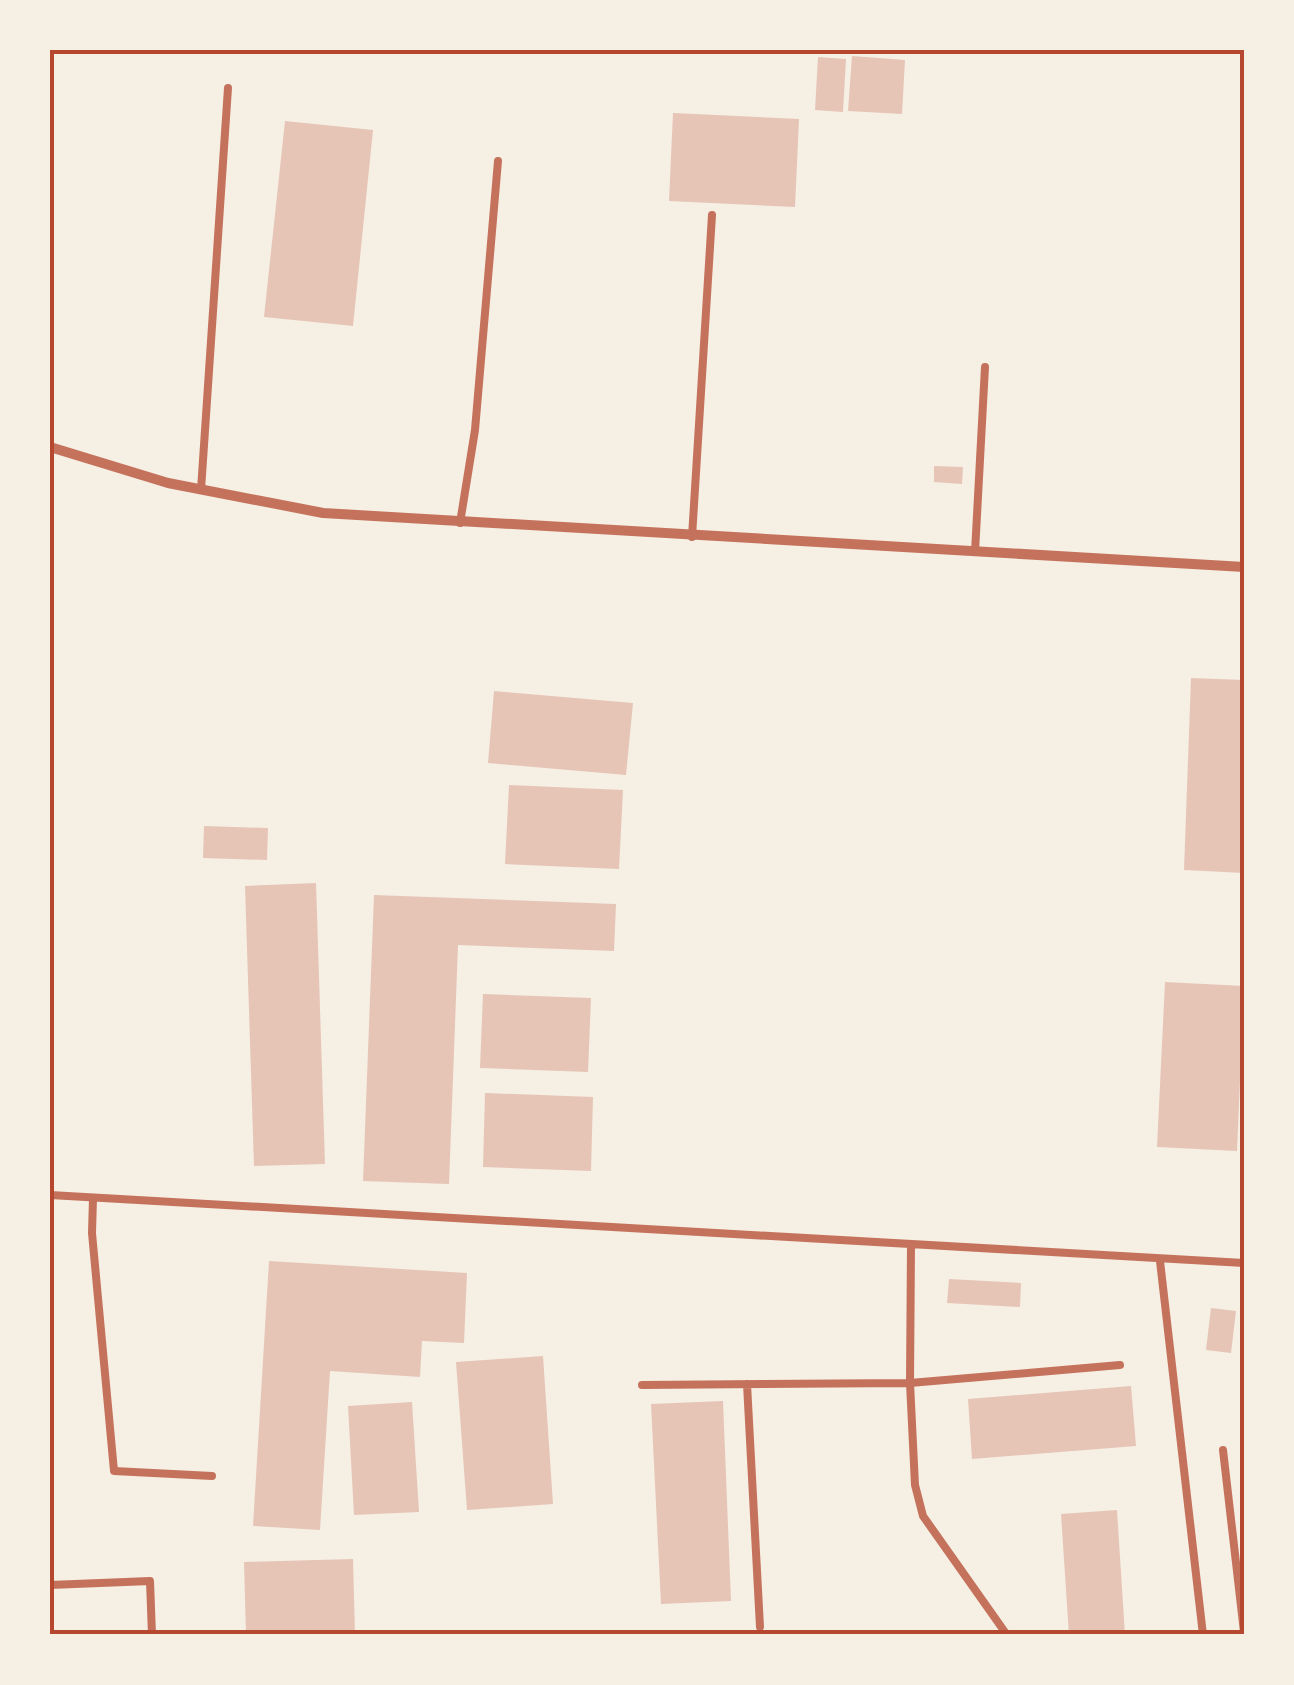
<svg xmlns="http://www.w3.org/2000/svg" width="1294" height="1685" font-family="Commissioner,sans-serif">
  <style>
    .building { fill: #e6c5b7 }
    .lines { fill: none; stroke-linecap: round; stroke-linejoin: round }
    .service { stroke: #c5725c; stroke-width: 8 }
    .minor { stroke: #c5725c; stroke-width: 10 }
    .neatline { fill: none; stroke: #b5482f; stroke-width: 4 }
  </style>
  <rect width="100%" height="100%" fill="#f6efe4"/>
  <path class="building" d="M852,56L905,60L902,114L848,111Z
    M818,57L846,59L843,112L815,110Z
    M673,113L799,119L795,207L669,201Z
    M285,121L373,130L353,326L264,317Z
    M934,466L963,467L962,484L934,482Z
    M1191,678L1244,680V873L1184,870Z
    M494,691L633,703L626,775L488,763Z
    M509,785L623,790L619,869L505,864Z
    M204,826L268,828L267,860L203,858Z
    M316,883L325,1164L254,1166L245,886Z
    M374,895L616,904L614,951L458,945L449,1184L363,1181Z
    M1165,982L1244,986L1237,1151L1157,1147Z
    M483,994L591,998L588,1072L480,1068Z
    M485,1093L593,1097L591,1171L483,1167Z
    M269,1261L467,1273L464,1343L422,1341L420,1377L330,1371L320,1530L253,1526Z
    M949,1279L1021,1283L1020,1307L947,1303Z
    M1211,1308L1236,1311L1231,1353L1206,1350Z
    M543,1356L553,1504L467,1510L456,1362Z
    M1131,1386L1136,1446L972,1459L968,1399Z
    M723,1401L731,1601L661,1604L651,1404Z
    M412,1402L419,1512L354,1515L348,1406Z
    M1117,1510L1125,1635H1069L1061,1514Z
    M353,1559L355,1635H246L244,1562Z"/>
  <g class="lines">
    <path class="service" d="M201,490L228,88
      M460,523L475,430L498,161
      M692,537L712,215
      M975,552L985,367
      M50,1195L1244,1263
      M93,1198L92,1233L114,1471L212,1476
      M1160,1261L1203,1635
      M747,1384L760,1627
      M642,1385L910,1383L911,1245
      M1223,1450L1244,1632
      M50,1585L150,1581L152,1635
      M1007,1635L923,1516L915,1485L910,1383L1120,1365"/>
    <path class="minor" d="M50,447L168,483L323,513L1244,567"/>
  </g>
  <rect width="1294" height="1685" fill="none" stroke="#f6efe4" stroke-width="105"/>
  <rect x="52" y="52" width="1190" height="1580" class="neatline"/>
</svg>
